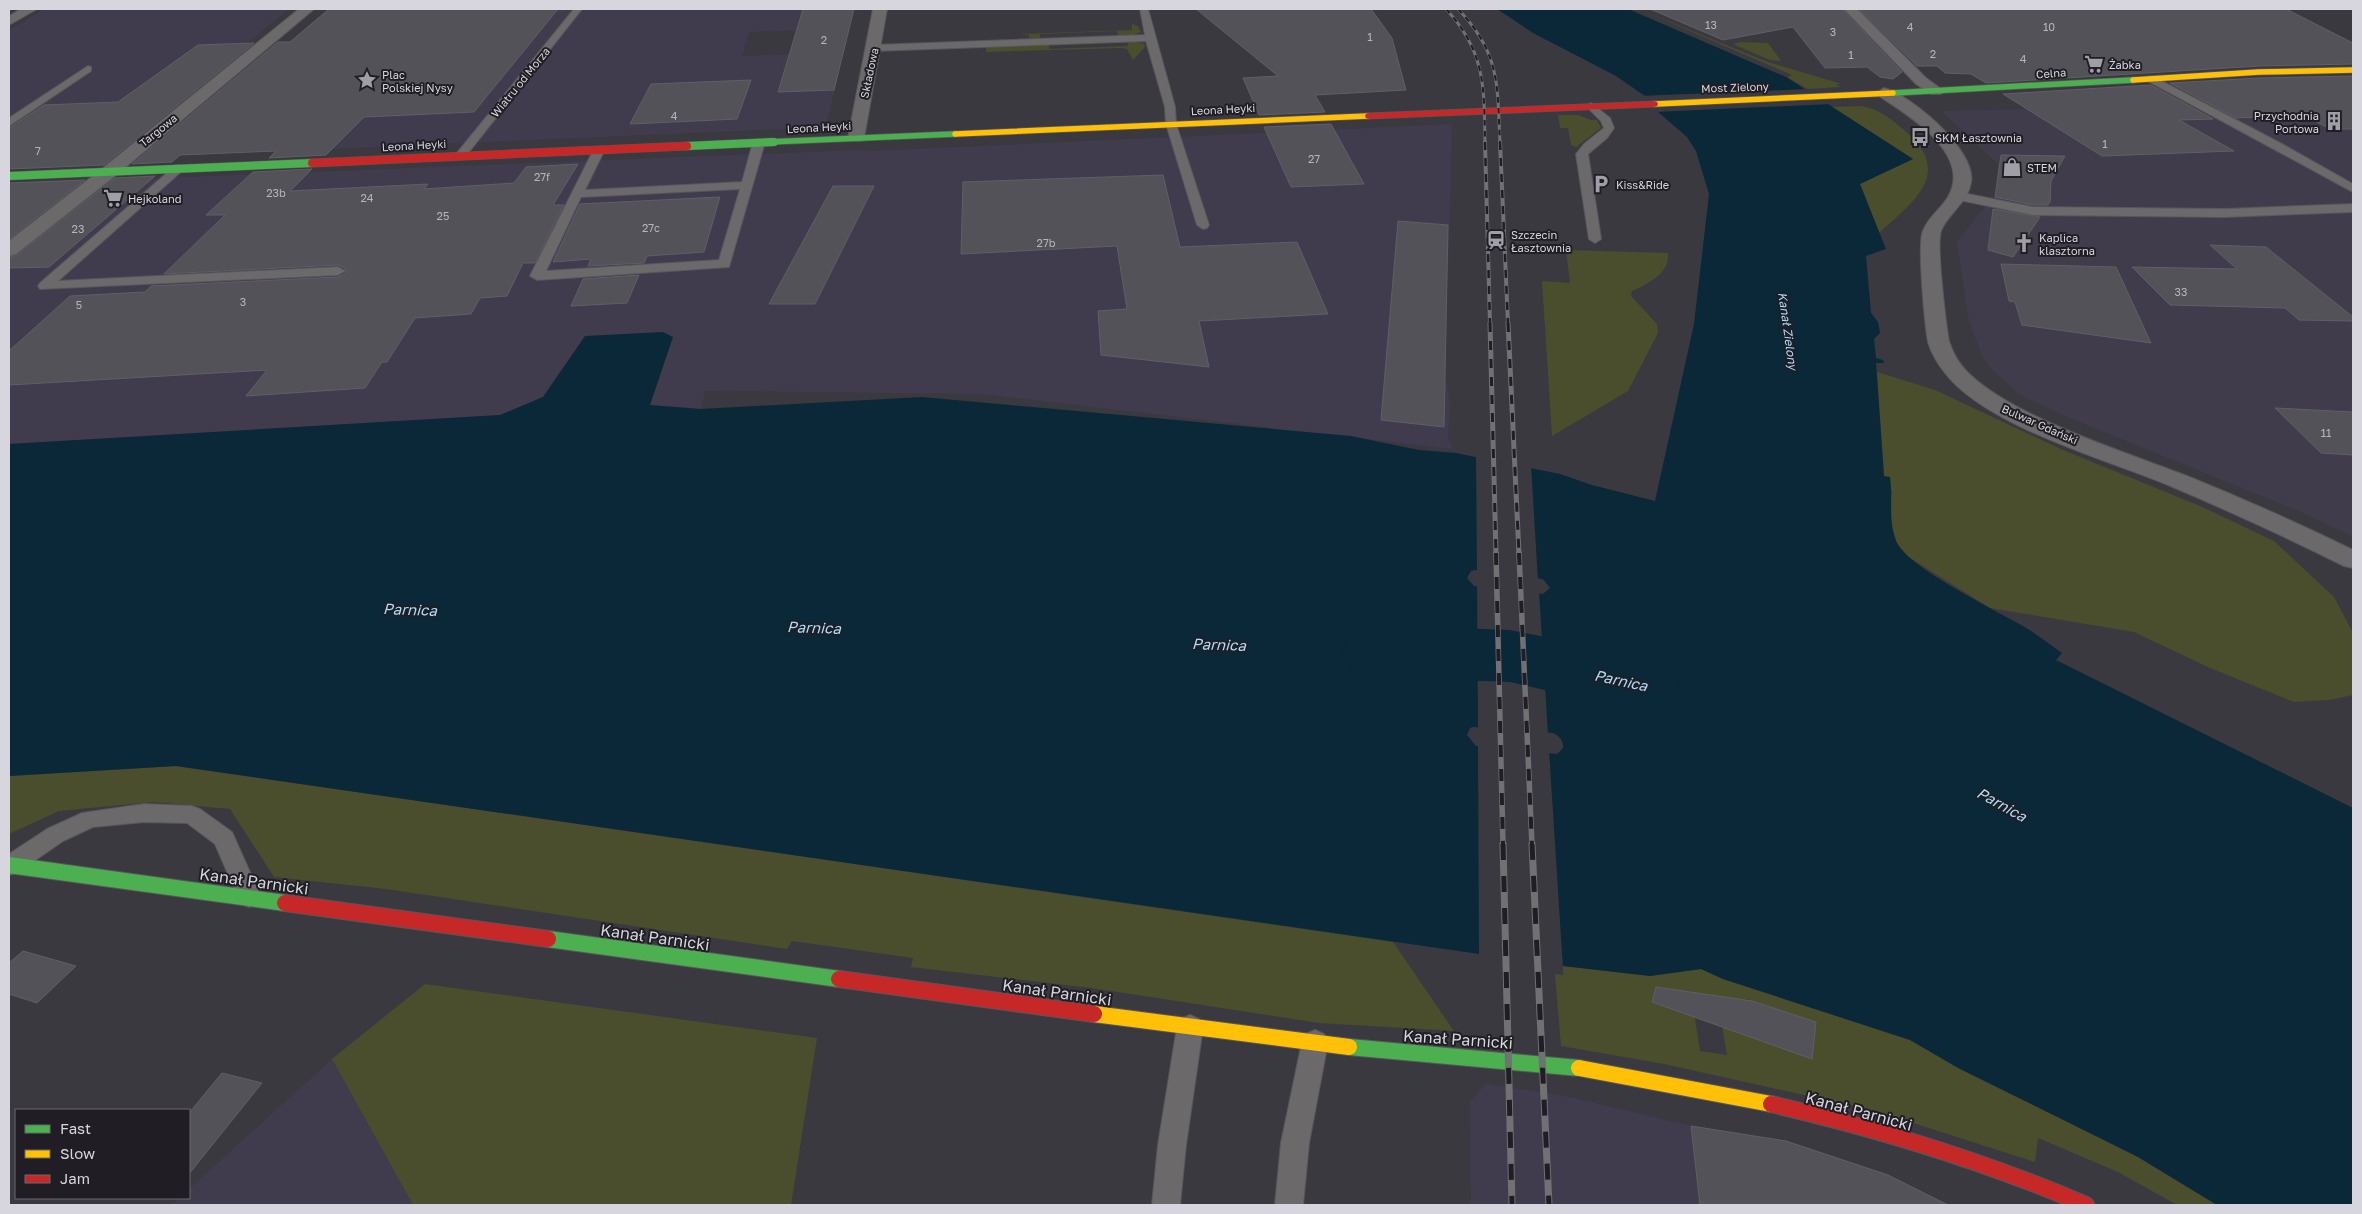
<svg xmlns="http://www.w3.org/2000/svg" width="2362" height="1214" font-family="'Golos Text',sans-serif">
  <style>
    .commercial { fill: #403c4c }
    .built { fill: #403c4e }
    .green { fill: #4a4e2d; fill-rule: evenodd }
    .water { fill: #0a2837; fill-rule: evenodd }
    .pier { fill: #3a3940; fill-rule: evenodd }
    .lines { fill: none; stroke-linecap: round; stroke-linejoin: round }
    .river { fill: #0a2837; fill-rule: evenodd }
    .building { fill: #535258; stroke: #605f66 }
    .lane-casing { stroke: #57565c; stroke-width: 2 }
    .street-casing { stroke: #57565c; stroke-width: 2 }
    .fast-far2-casing { stroke: #57565c; stroke-width: 7 }
    .fast-far1-casing { stroke: #57565c; stroke-width: 9 }
    .fast-casing { stroke: #57565c; stroke-width: 18 }
    .slow-far1-casing { stroke: #57565c; stroke-width: 7 }
    .slow-casing { stroke: #57565c; stroke-width: 18 }
    .jam-far2-casing { stroke: #57565c; stroke-width: 7 }
    .jam-far1-casing { stroke: #57565c; stroke-width: 9 }
    .jam-casing { stroke: #57565c; stroke-width: 18 }
    .lane { fill: #6c696a; fill-rule: evenodd }
    .street { fill: #6c696a; fill-rule: evenodd }
    .fast-far2 { stroke: #4caf50; stroke-width: 5.5 }
    .fast-far1 { stroke: #4caf50; stroke-width: 8 }
    .fast { stroke: #4caf50; stroke-width: 16 }
    .slow-far1 { stroke: #ffc107; stroke-width: 5.5 }
    .slow { stroke: #ffc107; stroke-width: 16 }
    .jam-far2 { stroke: #c62828; stroke-width: 5.5 }
    .jam-far1 { stroke: #c62828; stroke-width: 8 }
    .jam { stroke: #c62828; stroke-width: 16 }
    .rail-far4-casing { stroke: #717073; stroke-width: 3 }
    .rail-far3-casing { stroke: #717073; stroke-width: 4 }
    .rail-far2-casing { stroke: #717073; stroke-width: 5 }
    .rail-far1-casing { stroke: #717073; stroke-width: 5.5 }
    .rail-casing { stroke: #717073; stroke-width: 7 }
    .rail-far4 { stroke: #201e24; stroke-width: 2; stroke-dasharray: 5.5; stroke-linecap: butt }
    .rail-far3 { stroke: #201e24; stroke-width: 2.5; stroke-dasharray: 8; stroke-linecap: butt }
    .rail-far2 { stroke: #201e24; stroke-width: 3; stroke-dasharray: 9; stroke-linecap: butt }
    .rail-far1 { stroke: #201e24; stroke-width: 4; stroke-dasharray: 12; stroke-linecap: butt }
    .rail { stroke: #201e24; stroke-width: 5; stroke-dasharray: 16; stroke-linecap: butt }
    .labels { text-anchor: middle; dominant-baseline: central; stroke-width: 4; stroke-linejoin: round; paint-order: stroke }
    .number-label { font-size: 11px; fill: #b6b5bc }
    .far-poi-label { font-size: 11px; fill: #d7d6de; stroke: #201e24; text-anchor: start }
    .far-street-label { font-size: 11px; fill: #d7d6de; stroke: #201e24 }
    .far-water-label { font-size: 12px; font-style: italic; fill: #a7dffe; stroke: #201e24 }
    .water-label { font-size: 15px; font-style: italic; fill: #a7dffe; stroke: #201e24 }
    .near-street-label { font-size: 16px; fill: #d7d6de; stroke: #201e24 }
  </style>
  <rect width="100%" height="100%" fill="#3a3940"/>
  <path class="commercial" d="M2224,96H2353V537L2299,511L2072,419L2020,395L1992,370L1983,358L1969,321L1957,242L1996,193L1998,164L1941,111L2028,109Z"/>
  <path class="built" d="M45,9H289L99,164L9,169V30Z
    M329,9H853L849,29L749,32L742,56L843,53L826,127L167,156L156,154Z
    M1452,124L1445,376L1450,403L1448,438L1453,449L982,394L705,391L701,409L649,405L672,337L586,336L543,397L500,415L9,444V184L860,150L873,151Z
    M332,1059L413,1205H171L179,1198H189V1189Z
    M1486,1084L1565,1096L1691,1126L1786,1141L1888,1175L1948,1205H1471L1470,1101Z"/>
  <path class="green" d="M1639,9L1765,61L1842,84H1836L1840,87L1808,89L1787,77L1792,75Z
    M1132,24L1138,26L1141,32L1133,35H1118L1117,31L1040,34V38H1029V35L1020,34L1132,30Z
    M1132,41L1144,44L1145,47L1133,60L1127,49L1122,48L907,54L986,52V48L990,47L1045,44L1049,45V49L1128,46L1127,44Z
    M1741,42L1768,43L1781,61L1770,60L1733,44Z
    M1861,106C1880,109 1890,118 1904,130C1955,173 1914,201 1879,233L1860,184L1913,159L1832,107Z
    M1558,115H1578L1591,120H1597L1601,128L1576,147L1571,145L1568,128H1560Z
    M1566,250L1668,253C1670,274 1648,283 1632,291L1631,296L1657,324L1658,333L1628,391L1552,436L1542,281L1570,283Z
    M1877,372L1935,390L2063,450L2200,506L2274,541L2334,597L2353,633V695L2329,700L2294,702L2210,668L2134,632L1990,608L1907,556L1897,543L1892,526L1890,510L1892,491L1884,476Z
    M176,766L1393,942L1454,1031L1319,1023L1092,988L911,967L913,958L792,941L787,949L386,889L274,877L230,809L153,802L59,811L9,834V776Z
    M1563,966L1650,976L1701,969L1723,979L1910,1040L2138,1157L2217,1205H2177L2118,1172L2038,1138L2035,1162L1876,1111L1664,1064L1561,1046L1555,974L1563,975ZM1691,993L1717,996L1727,1055L1700,1051ZM1746,999L1815,1022L1741,1034Z
    M425,984L817,1038L791,1205H413L332,1059Z"/>
  <path class="water" d="M1497,9H1628L1786,77L1913,159L1860,184L1886,249L1866,256L1871,313L1878,322L1880,333L1874,339L1876,358L1883,360L1884,363H1876L1884,476L1890,477C1893,499 1888,520 1896,541C1907,568 2000,612 2028,629C2040,637 2051,645 2062,653L2056,660L2353,808V1205H2217L2138,1157L1958,1068L1910,1040L1723,979L1701,969L1650,976L1563,966L176,766L9,776V444L500,415L543,397L585,336L663,332L673,337L650,405L701,409L922,397L1351,436L1419,450L1456,453L1560,474L1592,485L1655,501L1694,324L1709,194L1696,151L1687,137L1658,112L1645,96L1616,76L1533,33ZM1476,570L1538,578L1544,580L1550,588L1543,594L1474,586L1467,578L1471,571ZM1487,636L1536,642L1539,675L1483,669L1480,642ZM1473,727L1553,733C1559,736 1564,741 1563,748L1557,754L1476,746L1467,735L1470,728Z"/>
  <path class="pier" d="M1809,89L1832,104L1655,112L1639,96Z
    M1476,455L1531,465L1538,581L1477,573Z
    M1477,584L1539,591L1548,735L1478,730ZM1485,639L1534,644L1539,672L1484,667L1483,643Z
    M1478,743L1549,750L1563,968L1479,957Z"/>
  <g class="lines">
    <path class="river" d="M1379,625L1510,630L1640,656L1668,665L1679,684L1668,703L1640,712L1510,682L1379,677L1352,669L1341,651L1352,633Z"/>
  </g>
  <path class="building" d="M329,9H558L474,112L364,117L326,155L269,158L276,151L180,155L172,162L132,164L278,42H290Z
    M803,9H854L834,90L778,92Z
    M1196,9H1371L1392,38L1406,90L1315,95L1325,112L1259,115L1243,78L1278,76Z
    M1650,9H1842L1902,72L1893,79L1880,77L1867,67L1825,68L1793,27L1723,40Z
    M1859,9H2286L2353,43V64L2259,66L1986,83L1971,74L1945,73L1937,66H1917Z
    M254,43L104,165L9,169V128L44,105L118,102L198,45Z
    M2353,76V129H2330L2304,115L2236,118L2170,83L2259,78Z
    M751,80L737,119L630,124L651,84Z
    M2151,85L2213,119L2179,120L2234,151L2102,156L2003,94Z
    M1331,124L1364,184L1291,187L1264,127Z
    M2001,155L2065,156L2051,181L2050,202L2048,205H2033L1995,197Z
    M578,164L553,205H564L535,263H523L507,296L480,298L471,314L415,318L387,362H382L365,388L246,396L267,370L9,385V351L70,296L145,292L151,286L338,277L346,273V269L338,265L164,274L225,215H206L253,172L312,169L290,191L428,184L424,189L514,183L526,167Z
    M1163,175L1180,247L1297,242L1328,314L1199,321L1209,367L1101,355L1098,311L1127,309L1117,246L961,254L963,182Z
    M155,176L49,267L9,268V258L17,255L115,178Z
    M85,180L9,239V183Z
    M833,186H874L815,304H769Z
    M720,197L704,252L647,256L644,263L588,266L591,259L553,262L580,204Z
    M1993,209L2040,217L2013,257L1988,250Z
    M1398,221L1448,225L1444,427L1381,420Z
    M2210,245L2266,247L2353,317V321L2299,320L2285,308L2170,305L2132,267L2237,269Z
    M2001,264L2116,267L2151,343L2022,325L2015,302L2009,301Z
    M639,275L627,303L571,306L583,279Z
    M2275,408L2353,412V455L2321,453Z
    M23,951L76,966L37,1003L9,994V963Z
    M1656,987L1752,1001L1816,1022L1812,1059L1652,1002Z
    M222,1073L262,1083L189,1174V1113Z
    M1691,1126L1786,1141L1888,1175L1948,1205H1700Z"/>
  <g class="lines">
    <g class="lane-casing">
      <path id="lane" d="M574,9H582L465,157H457L455,155L457,153Z
        M1140,9H1148L1175,107L1176,124L1209,225L1207,228L1203,229L1197,225L1166,124L1165,107L1146,41L874,51L869,48L874,45L1145,35Z
        M88,66L91,67V71L9,126V118Z
        M2152,76L2284,145L2353,184V192L2148,81V77Z
        M1591,103L1610,118L1614,128L1607,138L1588,154L1601,239L1595,243L1589,239L1576,154L1584,144L1604,128L1601,121L1586,106Z
        M759,139L765,142L729,267L537,280L530,276L595,147H603L605,149L585,190L742,182L753,142ZM740,189L719,260L546,271L581,197Z
        M179,165L185,168L183,170L58,281L338,267L345,271L338,275L40,289L38,286L40,283L175,166Z
        M1958,192L2033,207L2225,209L2353,204V212L2225,217L2033,215L1954,199L1952,196Z
        M144,804L192,806L200,809L232,832L261,897L257,904L249,907L241,904L215,844L187,823L144,822L93,827L63,841L17,873L9,875V854L47,829L82,813Z
        M1190,1015L1199,1019L1203,1027L1186,1145L1180,1205H1152L1158,1145L1177,1027L1181,1019Z
        M1315,1030L1324,1034L1328,1042L1309,1143L1303,1205H1275L1281,1143L1302,1042L1306,1034Z"/>
    </g>
    <g class="street-casing">
      <path id="street" d="M21,9H37L9,25V16Z
        M299,9H314L115,176L16,254L9,256V241L103,168Z
        M873,9H887L864,138L862,141H850L848,138Z
        M1844,9H1857L1926,78L1944,91L1941,94H1931L1916,84Z
        M1884,88C1911,95 1977,151 1971,182C1968,203 1948,213 1941,231C1936,244 1946,324 1949,341C1951,347 1954,354 1957,359C1990,412 2133,454 2192,478C2246,500 2300,524 2353,550V568L2344,566C2286,537 2227,510 2168,485C2105,459 1986,426 1945,373C1938,364 1931,353 1928,342C1925,326 1917,243 1923,231C1928,217 1941,209 1948,197C1973,154 1908,115 1879,96L1876,93Z"/>
    </g>
    <g class="fast-far2-casing">
      <path id="fast-far2" d="M1893,93L2133,80
        M746,143L955,134"/>
    </g>
    <g class="fast-far1-casing">
      <path id="fast-far1" d="M687,146L774,142
        M9,176L312,163"/>
    </g>
    <g class="fast-casing">
      <path id="fast" d="M9,865L285,903
        M548,939L839,979
        M1349,1047L1579,1068"/>
    </g>
    <g class="slow-far1-casing">
      <path id="slow-far1" d="M2133,80L2259,72L2353,70
        M1655,104L1893,93
        M955,134L1368,116"/>
    </g>
    <g class="slow-casing">
      <path id="slow" d="M1094,1014L1349,1047
        M1579,1068L1771,1104"/>
    </g>
    <g class="jam-far2-casing">
      <path id="jam-far2" d="M1368,116L1655,104"/>
    </g>
    <g class="jam-far1-casing">
      <path id="jam-far1" d="M312,163L687,146"/>
    </g>
    <g class="jam-casing">
      <path id="jam" d="M285,903L548,939
        M839,979L1094,1014
        M1771,1104C1879,1129 1984,1161 2086,1205"/>
    </g>
    <use href="#lane" class="lane"/>
    <use href="#street" class="street"/>
    <use href="#fast-far2" class="fast-far2"/>
    <use href="#fast-far1" class="fast-far1"/>
    <use href="#fast" class="fast"/>
    <use href="#slow-far1" class="slow-far1"/>
    <use href="#slow" class="slow"/>
    <use href="#jam-far2" class="jam-far2"/>
    <use href="#jam-far1" class="jam-far1"/>
    <use href="#jam" class="jam"/>
    <g class="rail-far4-casing">
      <path id="rail-far4" d="M1446,9C1486,52 1484,88 1485,143
        M1458,9C1501,54 1497,85 1500,143"/>
    </g>
    <g class="rail-far3-casing">
      <path id="rail-far3" d="M1485,142L1490,324
        M1500,142L1508,324"/>
    </g>
    <g class="rail-far2-casing">
      <path id="rail-far2" d="M1490,323L1496,554
        M1508,323L1519,554"/>
    </g>
    <g class="rail-far1-casing">
      <path id="rail-far1" d="M1496,553L1503,845
        M1519,553L1532,845"/>
    </g>
    <g class="rail-casing">
      <path id="rail" d="M1503,844L1512,1205
        M1532,844L1549,1205"/>
    </g>
    <use href="#rail-far4" class="rail-far4"/>
    <use href="#rail-far3" class="rail-far3"/>
    <use href="#rail-far2" class="rail-far2"/>
    <use href="#rail-far1" class="rail-far1"/>
    <use href="#rail" class="rail"/>
  </g>
  <defs>
    <g id="supermarket-bare" transform="scale(1.5)"><path d="M-6-5.5h2.5l.6 2H6L4.5 2H-2.5L-4.4-4H-6ZM-1.5 3.2a1.3 1.3 0 1 0 .1 0ZM3 3.2a1.3 1.3 0 1 0 .1 0Z" fill="#a09fa7" stroke="#201e24" stroke-width="2.5" paint-order="stroke"/></g>
    <g id="sight-bare" transform="scale(1.5)"><path d="M0-6L1.8-2.2L6-1.7L2.9 1.2L3.7 5.4L0 3.3L-3.7 5.4L-2.9 1.2L-6-1.7L-1.8-2.2Z" fill="#a09fa7" stroke="#201e24" stroke-width="2.5" paint-order="stroke"/></g>
    <g id="building-bare" transform="scale(1.5)"><path d="M-4-6H4V6H1V3H-1V6H-4ZM-2.5-4.3h1.7v1.8h-1.7ZM.8-4.3h1.7v1.8H.8ZM-2.5-1h1.7V.8h-1.7ZM.8-1h1.7V.8H.8Z" fill="#a09fa7" stroke="#201e24" stroke-width="2.5" paint-order="stroke"/></g>
    <g id="bus-bare" transform="scale(1.5)"><path d="M-5-6H5V4H4V6H2V4H-2V6H-4V4H-5ZM-3.5-4V0h7V-4ZM-3.5 1.2v1.5H-2V1.2ZM2 1.2v1.5H3.5V1.2Z" fill="#a09fa7" stroke="#201e24" stroke-width="2.5" paint-order="stroke"/></g>
    <g id="shop-bare" transform="scale(1.5)"><path d="M-5-2.5h2.3a2.7 3.5 0 0 1 5.4 0H5L5.5 6h-11ZM-1.5-2.5h3a1.5 2.3 0 0 0-3 0Z" fill="#a09fa7" stroke="#201e24" stroke-width="2.5" paint-order="stroke"/></g>
    <g id="parking-bare" transform="scale(1.5)"><path d="M-3.5-5.5H1a3.5 3.5 0 0 1 0 7H-1V5.5H-3.5ZM-1-3.4V-.6H.8a1.4 1.4 0 0 0 0-2.8Z" fill="#a09fa7" stroke="#201e24" stroke-width="2.5" paint-order="stroke"/></g>
    <g id="station-bare" transform="scale(1.5)"><path d="M-3-6H3Q5-6 5-4V2Q5 4 3 4L4.5 6H3L1.5 4h-3L-3 6H-4.5L-3 4Q-5 4-5 2V-4Q-5-6-3-6ZM-3.5-4v3h7v-3ZM-3.5 1v1.5H-2V1ZM2 1v1.5H3.5V1Z" fill="#a09fa7" stroke="#201e24" stroke-width="2.5" paint-order="stroke"/></g>
    <g id="church-bare" transform="scale(1.5)"><path d="M-1.2-6h2.4v3.5h3.3v2.4h-3.3V6h-2.4V-.1h-3.3v-2.4h3.3Z" fill="#a09fa7" stroke="#201e24" stroke-width="2.5" paint-order="stroke"/></g>
  </defs>
  <g fill-rule="evenodd">
    <use href="#supermarket-bare" x="2094" y="64"/>
    <use href="#sight-bare" x="367" y="80"/>
    <use href="#building-bare" x="2334" y="121"/>
    <use href="#bus-bare" x="1920" y="137"/>
    <use href="#shop-bare" x="2012" y="167"/>
    <use href="#parking-bare" x="1601" y="184"/>
    <use href="#supermarket-bare" x="113" y="198"/>
    <use href="#station-bare" x="1496" y="240"/>
    <use href="#church-bare" x="2024" y="243"/>
  </g>
  <g class="labels">
    <g class="number-label">
      <text x="1711" y="24">13</text>
      <text x="1910" y="26">4</text>
      <text x="2049" y="26">10</text>
      <text x="1833" y="31">3</text>
      <text x="1370" y="36">1</text>
      <text x="824" y="39">2</text>
      <text x="1933" y="53">2</text>
      <text x="1851" y="54">1</text>
      <text x="2023" y="58">4</text>
      <text x="674" y="115">4</text>
      <text x="2105" y="143">1</text>
      <text x="38" y="150">7</text>
      <text x="1314" y="158">27</text>
      <text x="542" y="176">27f</text>
      <text x="276" y="192">23b</text>
      <text x="367" y="197">24</text>
      <text x="443" y="215">25</text>
      <text x="651" y="227">27c</text>
      <text x="78" y="228">23</text>
      <text x="1046" y="242">27b</text>
      <text x="2181" y="291">33</text>
      <text x="243" y="301">3</text>
      <text x="79" y="304">5</text>
      <text x="2326" y="432">11</text>
    </g>
    <g class="far-poi-label">
      <text x="2109" y="64">Żabka</text>
      <text x="382" y="74">Plac<tspan x="382" dy="13">Polskiej Nysy</tspan></text>
      <text x="2319" y="115" text-anchor="end">Przychodnia<tspan x="2319" dy="13">Portowa</tspan></text>
      <text x="1935" y="137">SKM Łasztownia</text>
      <text x="2027" y="167">STEM</text>
      <text x="1616" y="184">Kiss&amp;Ride</text>
      <text x="128" y="198">Hejkoland</text>
      <text x="1511" y="234">Szczecin<tspan x="1511" dy="13">Łasztownia</tspan></text>
      <text x="2039" y="237">Kaplica<tspan x="2039" dy="13">klasztorna</tspan></text>
    </g>
    <g class="far-street-label">
      <text transform="translate(869 73) rotate(-78)">Składowa</text>
      <text transform="translate(2051 73) rotate(-4)">Celna</text>
      <text transform="translate(520 82) rotate(-51)">Wiatru od Morza</text>
      <text transform="translate(1735 87) rotate(-2)">Most Zielony</text>
      <text transform="translate(1223 109) rotate(-3)">Leona Heyki</text>
      <text transform="translate(819 127) rotate(-3)">Leona Heyki</text>
      <text transform="translate(158 130) rotate(-39)">Targowa</text>
      <text transform="translate(414 145) rotate(-3)">Leona Heyki</text>
      <text transform="translate(2040 424) rotate(24)">Bulwar Gdański</text>
    </g>
    <g class="far-water-label">
      <text transform="translate(1788 331) rotate(82)">Kanał Zielony</text>
    </g>
    <g class="water-label">
      <text transform="translate(410 609) rotate(2)">Parnica</text>
      <text transform="translate(814 627) rotate(2)">Parnica</text>
      <text transform="translate(1219 644) rotate(2)">Parnica</text>
      <text transform="translate(1621 680) rotate(12)">Parnica</text>
      <text transform="translate(2002 804) rotate(29)">Parnica</text>
    </g>
    <g class="near-street-label">
      <text transform="translate(254 881) rotate(8)">Kanał Parnicki</text>
      <text transform="translate(655 937) rotate(8)">Kanał Parnicki</text>
      <text transform="translate(1057 992) rotate(8)">Kanał Parnicki</text>
      <text transform="translate(1458 1039) rotate(4)">Kanał Parnicki</text>
      <text transform="translate(1859 1111) rotate(15)">Kanał Parnicki</text>
    </g>
  </g>
  <rect width="2362" height="1214" fill="none" stroke="#d7d6de" stroke-width="20"/>
  <rect x="15" y="1109" width="175" height="90" fill="#201e24" stroke="#69686e"/>
  <rect x="25" y="1125" width="25" height="8" fill="#4caf50" stroke="#69686e"/>
  <text x="60" y="1134" font-size="15" fill="#d7d6de">Fast</text>
  <rect x="25" y="1150" width="25" height="8" fill="#ffc107" stroke="#69686e"/>
  <text x="60" y="1159" font-size="15" fill="#d7d6de">Slow</text>
  <rect x="25" y="1175" width="25" height="8" fill="#c62828" stroke="#69686e"/>
  <text x="60" y="1184" font-size="15" fill="#d7d6de">Jam</text>
</svg>
